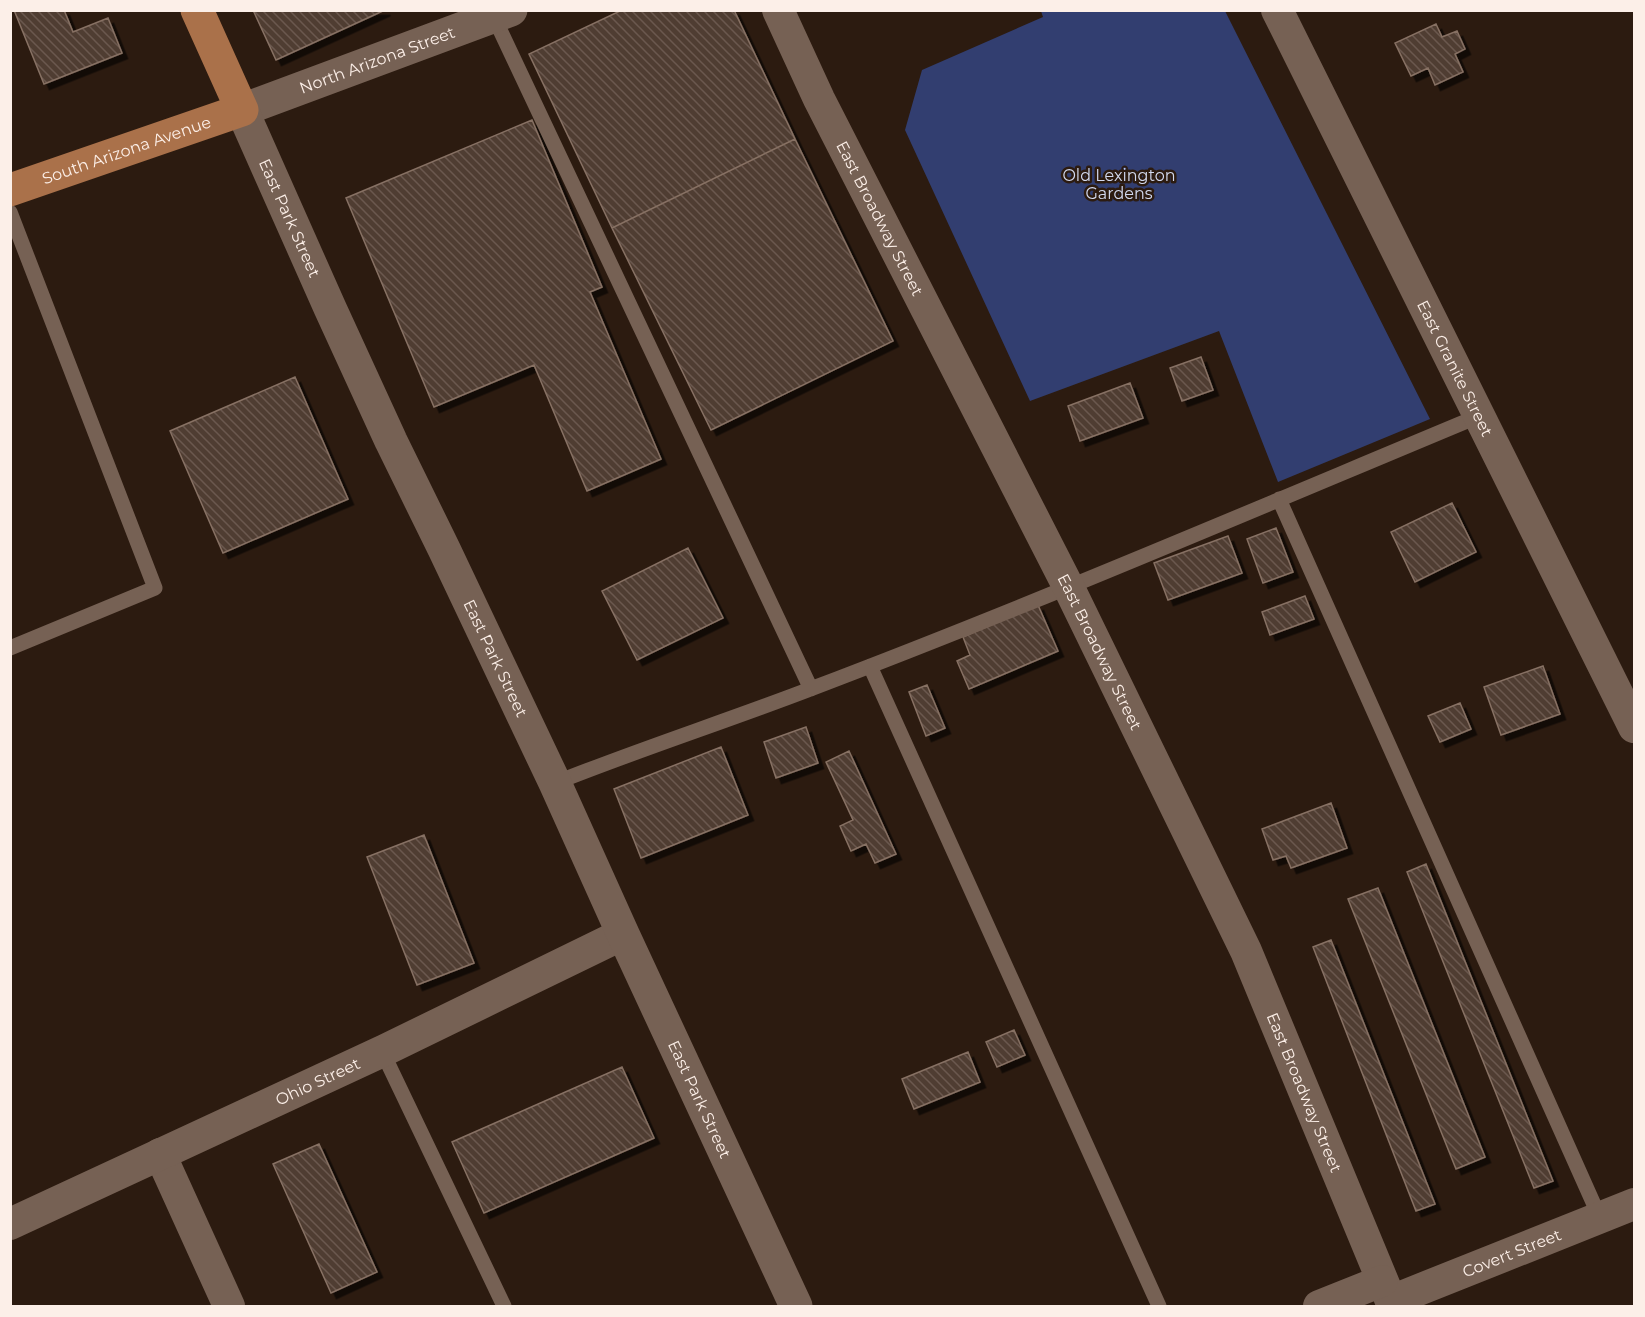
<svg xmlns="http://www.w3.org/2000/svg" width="1645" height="1317" font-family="Montserrat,sans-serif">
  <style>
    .park { fill: #323e70 }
    .building { fill: url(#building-back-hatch); stroke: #877164; stroke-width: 1.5; filter: url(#shadow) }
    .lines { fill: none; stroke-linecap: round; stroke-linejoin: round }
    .service { stroke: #766154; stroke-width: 15 }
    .minor { stroke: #766154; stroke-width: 32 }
    .tertiary { stroke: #766154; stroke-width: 33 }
    .secondary { stroke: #766154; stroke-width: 33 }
    .primary { stroke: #aa714a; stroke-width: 33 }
    .labels { text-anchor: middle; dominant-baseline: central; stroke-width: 5; stroke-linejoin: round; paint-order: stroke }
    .street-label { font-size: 16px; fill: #fcefe8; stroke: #2c1b10 }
    .park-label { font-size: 16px; fill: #d3daf0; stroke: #2c1b10 }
  </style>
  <defs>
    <pattern id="building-back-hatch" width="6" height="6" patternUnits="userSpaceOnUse" patternTransform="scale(1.5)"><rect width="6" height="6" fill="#503d31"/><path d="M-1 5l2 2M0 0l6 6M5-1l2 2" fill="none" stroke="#6a594f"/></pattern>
    <filter id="shadow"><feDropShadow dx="5.5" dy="5.5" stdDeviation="0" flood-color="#0009"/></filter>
  </defs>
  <rect width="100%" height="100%" fill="#2c1b10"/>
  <path class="park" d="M1041,11H1225L1430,419L1278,482L1219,331L1030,401L905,130L922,70L1043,17Z"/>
  <path class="building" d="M14,10H64L73,32L108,18L122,53L44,84Z
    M253,10H385L276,60Z
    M622,10H734L795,139L612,228L529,54Z
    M1436,24L1442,37L1457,31L1465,49L1455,54L1463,72L1435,85L1428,68L1411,76L1395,43Z
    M532,120L602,287L590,292L661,459L587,491L534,365L434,407L346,198Z
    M795,139L893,341L711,430L612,228Z
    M1201,357L1213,390L1182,401L1170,368Z
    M295,377L348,499L223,553L170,431Z
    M1130,383L1143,418L1080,441L1068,406Z
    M1452,503L1476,552L1415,582L1391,532Z
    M1276,528L1293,572L1263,583L1247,539Z
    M1228,536L1242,573L1168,600L1154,563Z
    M688,548L723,618L637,660L602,591Z
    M1305,596L1314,619L1270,635L1262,612Z
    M1038,605L1058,651L969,689L957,661L970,655L963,637Z
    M1543,666L1560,714L1501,735L1484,687Z
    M927,685L945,728L926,736L909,692Z
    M1460,703L1471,729L1440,742L1428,716Z
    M806,727L818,763L776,778L764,742Z
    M721,747L748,815L641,858L614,789Z
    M849,751L896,854L875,863L866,844L851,851L840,826L853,820L826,762Z
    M1331,803L1347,848L1291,868L1286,856L1273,860L1262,829Z
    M424,835L474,963L417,985L367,857Z
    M1426,864L1553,1181L1534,1188L1407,872Z
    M1378,888L1485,1157L1456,1169L1348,899Z
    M1331,940L1435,1204L1416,1211L1313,947Z
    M1014,1030L1025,1055L997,1067L986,1042Z
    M968,1052L980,1082L914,1109L902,1079Z
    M622,1067L654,1138L484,1213L452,1142Z
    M319,1144L377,1272L331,1293L273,1164Z"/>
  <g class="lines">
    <path class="service" d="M492,13L811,689
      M10,212L155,588L10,648
      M1279,499L1600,1218
      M870,666L1159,1306
      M555,783C640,749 727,721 813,688C1037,603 1258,508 1479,416
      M382,1051L504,1306"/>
    <g class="minor">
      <path id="s1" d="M778,10L819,99L1069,588L1246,951L1393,1306"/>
      <path id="s2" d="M1277,10L1634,727"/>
      <path d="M160,1154L229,1306"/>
      <path id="s3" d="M10,1224L385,1050L623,934"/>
      <path id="s4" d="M1391,1301L1634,1204"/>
      <path d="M1319,1306L1382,1281"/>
    </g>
    <path class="tertiary" id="s5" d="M242,110L511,10"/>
    <path class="secondary" id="s6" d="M242,110L330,308L391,441L444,549L555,783L623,934L796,1306"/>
    <path class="primary" id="s7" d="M10,190L242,110L197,10"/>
  </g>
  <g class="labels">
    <g class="street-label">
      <text stroke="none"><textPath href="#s5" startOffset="144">North Arizona Street</textPath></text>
      <text stroke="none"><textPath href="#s7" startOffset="123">South Arizona Avenue</textPath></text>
      <text stroke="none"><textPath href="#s6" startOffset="118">East Park Street</textPath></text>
      <text stroke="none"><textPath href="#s1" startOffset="232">East Broadway Street</textPath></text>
      <text stroke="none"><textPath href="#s2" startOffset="400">East Granite Street</textPath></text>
      <text stroke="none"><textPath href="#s1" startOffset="718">East Broadway Street</textPath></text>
      <text stroke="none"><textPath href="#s6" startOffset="604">East Park Street</textPath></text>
      <text stroke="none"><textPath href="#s3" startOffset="339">Ohio Street</textPath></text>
      <text stroke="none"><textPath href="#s1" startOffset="1204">East Broadway Street</textPath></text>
      <text stroke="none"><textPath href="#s6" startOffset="1090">East Park Street</textPath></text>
      <text stroke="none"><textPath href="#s4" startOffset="130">Covert Street</textPath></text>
    </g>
    <g class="park-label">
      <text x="1119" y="175">Old Lexington<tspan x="1119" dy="18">Gardens</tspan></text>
    </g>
  </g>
  <rect width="1645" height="1317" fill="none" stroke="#fcefe8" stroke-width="24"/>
</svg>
